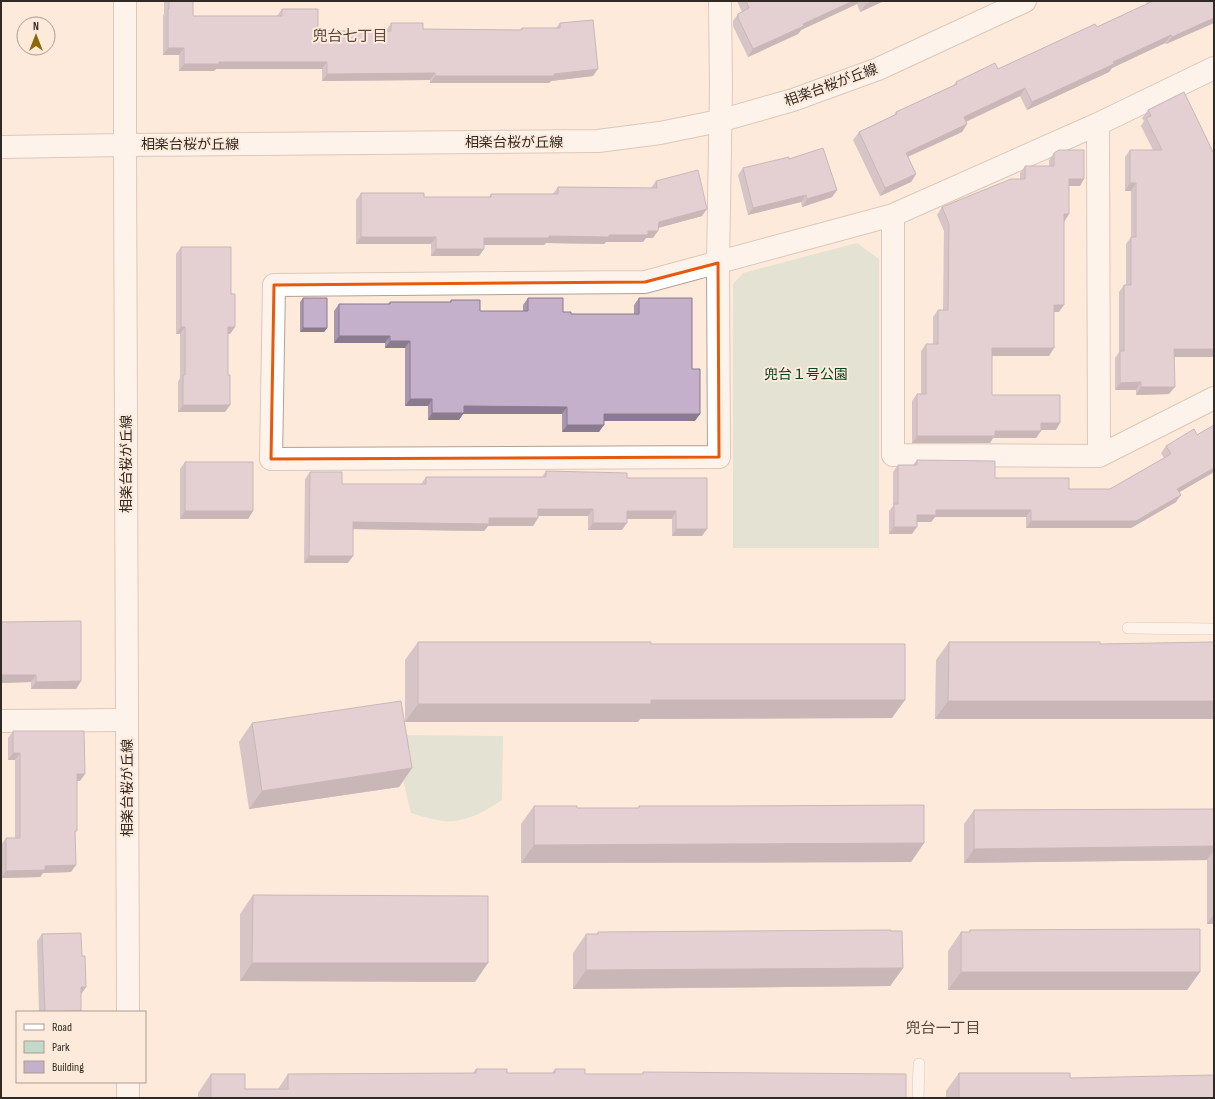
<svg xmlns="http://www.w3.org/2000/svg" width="1215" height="1099" font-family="'Sofia Sans Condensed','Noto Sans JP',sans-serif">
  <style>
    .green { fill: #c3d9c9 }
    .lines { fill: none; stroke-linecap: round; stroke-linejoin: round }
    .service-casing { stroke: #b2a192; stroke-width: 12 }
    .minor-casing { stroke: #b2a192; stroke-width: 24 }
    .tertiary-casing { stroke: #b2a192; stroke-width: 24 }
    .secondary-casing { stroke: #b2a192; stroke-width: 24 }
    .service { stroke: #fff; stroke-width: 11 }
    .minor { stroke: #fff; stroke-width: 22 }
    .tertiary { stroke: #fff; stroke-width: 22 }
    .secondary { stroke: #fff; stroke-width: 22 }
    .wall { fill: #a997af }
    .shaded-wall { fill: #8a7b8e }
    .building { fill: #c5b0cb; stroke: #8a7b8e }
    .marked { fill: none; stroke: #e8590c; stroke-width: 3; stroke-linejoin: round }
    .labels { text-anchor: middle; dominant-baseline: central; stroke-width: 4; stroke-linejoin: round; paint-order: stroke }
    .street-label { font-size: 14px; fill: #312a24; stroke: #fdeada }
    .park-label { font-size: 14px; fill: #0c4023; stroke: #fdeada }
    .neighbourhood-label { font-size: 15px; fill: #57483b; stroke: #fdeada }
  </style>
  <rect width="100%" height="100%" fill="#fdeada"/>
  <path class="green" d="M857,243L879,259V548H733V284L743,273Z
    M392,735L503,736L502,800C486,811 465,823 444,821C433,820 422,816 411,813Z"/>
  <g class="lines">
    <g class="service-casing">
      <path id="service" d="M1128,628L1214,629
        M918,1098L919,1064"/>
    </g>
    <g class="minor-casing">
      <path id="minor" d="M720,1L721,86L718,263L719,457L271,459L274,285L645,282L893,215L1098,124L1214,68
        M1098,124L1099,456
        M1,147L125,145
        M893,215V455L1099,456L1214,398
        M1,721L126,720"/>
    </g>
    <g class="tertiary-casing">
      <path id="tertiary" d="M125,1V145"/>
    </g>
    <g class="secondary-casing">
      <path id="secondary" d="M128,1012L125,145L598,141L660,133L719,121L793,100L878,69L1025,1
        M128,1082V1098"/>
    </g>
    <use href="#service" class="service"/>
    <use href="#minor" class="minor"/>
    <use href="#tertiary" class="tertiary"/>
    <use href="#secondary" class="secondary"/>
  </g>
  <path class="wall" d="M164,1H193V16H277L282,9L318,31H386L391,23L423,29L520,30L522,28H556L560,23L593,76L551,81L549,83H430V80L322,81V69H216L214,71H179V55H163V16L164,14Z
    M737,1H884L860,12L857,4L801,30L798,34L748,57L733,26V21L738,14L742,12Z
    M1146,1H1214V23L1166,44L1165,43L1112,68L1109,72L1027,110L1020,96L966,122L967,124L962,132L908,157L916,174L911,182L880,196L853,140L859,132L894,115L896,112L953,86L956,82L998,69L1097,27L1147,4Z
    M1184,92L1214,357H1174L1169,394L1136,395V390H1115V358L1119,352V292L1124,285H1126V244L1131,237V191H1125V157L1130,150H1153L1141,126L1144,121L1142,118L1148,110Z
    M1054,153L1080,186H1069L1064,221L1059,312H1054L1049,356H992V395L1056,430H1041L1036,438H993L990,443H912V401L917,394H921V351L926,344H933V317L938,310H943L944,231L937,215L942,207L1020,179V173L1025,166H1049V160Z
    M789,159L837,190L832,197L802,207L801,202L748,215L738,175L743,168Z
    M656,181L702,216L658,228L653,238H646L643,242H606L604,244L546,243L544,245H484V249L479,256H431V244H356V200L361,193L424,197H489L491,194H553L558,187L651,188Z
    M181,247L231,294L235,327L230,334H228V375L230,405L225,412H178V382L180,378V334H176V254Z
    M303,298L327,328L324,332H300V302Z
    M528,298L563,312L571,314H634V305L639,298L692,369L695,421H604L599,432H562V414H463L459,420H428V406H405V348H385V343H334V311L339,304H388L390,302H450L451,300L480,311H523V305Z
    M1214,425V472L1179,492L1176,502L1131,528H1026V517H935L931,522H917L912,534H889V511L893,506V472L898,465H913L917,460L995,478L1069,489H1110L1164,458L1161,453L1166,446L1197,435Z
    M185,462L253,511L248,519H180V469Z
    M546,471L627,478H707L702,536H672V519H627L622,530H588V516H538L533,526H488L484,531L353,529L348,563H304L305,479L310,472L342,484H421L426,477H542Z
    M1,622L81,681L76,689H31V682L1,683Z
    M418,642L651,644L892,718L640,719L638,722H405V660Z
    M949,642L1100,644L1214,719H935L936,660Z
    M252,723L412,768L399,787L249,809L239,742Z
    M13,731L80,781H77L75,834L71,872L43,873L40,877L1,878V845L6,838H15V760H8V738Z
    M534,806L577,808H638L639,806L924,843L911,862L521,863V824Z
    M1214,809V924H1207V860L964,863V824L974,810Z
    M253,895L475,982L240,981V914Z
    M970,930L1200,972L1187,990H948V951L961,932H969Z
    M598,932L903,968L890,986L573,989V953L586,934H597Z
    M42,934L82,956L86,987L81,994V1012H39L37,941Z
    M476,1069L507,1073H552L555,1069L585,1074H642L643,1072L906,1098H198V1093L211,1074L245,1089H278L288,1074L473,1073Z
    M959,1073L1070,1078L1214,1098H946V1091Z"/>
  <path class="shaded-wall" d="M853,1H859L857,4L801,30L798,34L748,57L753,49L803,24Z
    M873,1H884L860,12L866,4Z
    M1214,18V23L1166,44L1172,37Z
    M1171,35L1165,43L1112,68L1109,72L1027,110L1032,102L1113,62Z
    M168,48H184L179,55H163Z
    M219,62H327L322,69H216L214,71H179L184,64Z
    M598,69L593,76L551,81L549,83H430L435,76L554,74Z
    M435,73L430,80L322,81L327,74Z
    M1025,88L1020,96L958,125L964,117Z
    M967,124L962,132L900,160L906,153Z
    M916,174L911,182L880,196L885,188Z
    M1069,179H1084L1080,186H1064Z
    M1130,183H1136L1131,191H1125Z
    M837,190L832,197L802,207L807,199Z
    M806,195L801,202L748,215L753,208Z
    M707,209L702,216L654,229L659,222Z
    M1064,214H1069L1064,222Z
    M648,231H658L653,238H646L643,242H606L604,244L546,243L544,245H479L484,238L549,236L609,235Z
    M361,237H436L431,244H356Z
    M436,249H484L479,256H431Z
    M1054,305H1064L1059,312H1049Z
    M181,327H185L180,334H176Z
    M228,327H235L230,334H223Z
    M303,328H327L324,332H300Z
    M339,336H390L385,343H334Z
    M390,341H410L405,348H385Z
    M992,348H1054L1049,356H987Z
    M1174,349H1214V357H1169Z
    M1141,382L1136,390H1115L1120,383Z
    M1141,387H1175L1169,394L1136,395Z
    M410,399H432L428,406H405Z
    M183,405H230L225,412H178Z
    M464,406L567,407L562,414H463L459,420H428L432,413Z
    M604,414H700L695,421H599Z
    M1041,423H1060L1056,430H1036Z
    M567,425H604L599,432H562Z
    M995,431H1041L1036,438H993L990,443H912L917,436Z
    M1214,468V472L1173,496L1177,489Z
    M1181,495L1176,502L1131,528H1026L1031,521Z
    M538,509H593L588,516H533Z
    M936,510H1031L1026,517H935L931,522H912L917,515Z
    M185,511H253L248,519H180Z
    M627,511H676L672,519H622Z
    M489,518H538L533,526H488L484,531L348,529L353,522Z
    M593,523H627L622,530H588Z
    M894,527H917L912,534H889Z
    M676,529H707L702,536H672Z
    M309,556H353L348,563H304Z
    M1,675H36L31,682L1,683Z
    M81,681L76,689H31L36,682Z
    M651,700H905L892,718L640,719L638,722H405L418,704Z
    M948,701H1214V719H935Z
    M13,753H20L15,760H8Z
    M412,768L399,787L249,809L262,791Z
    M77,774H85L80,781H72Z
    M924,843L911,862L521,863L534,845Z
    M1214,846V850L1207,860L964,863L974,849Z
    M76,865L71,872L43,873L40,877L1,878L6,871L45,866Z
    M1214,914V924H1207Z
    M252,963H488L475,982L240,981Z
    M903,968L890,986L573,989L586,970Z
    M961,972H1200L1187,990H948Z
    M81,987H86L81,994Z"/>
  <path class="building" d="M169,1H193V16H282V9H318V31H391V23H423V29L522,30V28H560V23L593,20L598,69L554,74V76H435V73L327,74V62H219V64H184V48H168V9H169Z
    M746,1H853L803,24L804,26L753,49L738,18V14L749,8Z
    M864,1H873L866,4Z
    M1153,1H1214V18L1172,37L1171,35L1113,62L1114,64L1032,102L1025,88L964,117L967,124L906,153L916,174L885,188L859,132L897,114L896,112L957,84L956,82L995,63L998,69L1095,24L1097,27Z
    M1184,92L1214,154V349H1174L1175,387H1141V382L1120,383V351H1124V285H1131V237H1136V183H1130V150H1162L1146,118L1151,116L1148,110Z
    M823,148L837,190L807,199L806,195L753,208L743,168L789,157V159Z
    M1059,150H1084V179H1069V214H1064V305H1054V348H992V395H1060V423H1041V431H995V436H917V394H926V344H938V310H948L949,224L942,207L1011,179H1025V166H1054V153Z
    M698,170L707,209L659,222L658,231H648V235H609V237L549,236V238H484V249H436V237H361V193H424V197H491V194H558V187L657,188L656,181Z
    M181,247H231V294H235V327H228V375H230V405H183V375H185V327H181Z
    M303,298H327V328H303Z
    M528,298H563V312H571V314H639V298H692V369H700V414H604V425H567V407L464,406V413H432V399H410V341H390V336H339V304H390V302H451V300H480V311H528Z
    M1214,425V468L1177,489L1181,495L1136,521H1031V510H936V515H917V527H894V504H898V465H917V460L995,461V478H1069V489H1110L1171,454L1166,446L1194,429L1197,435Z
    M185,462H253V511H185Z
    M546,471L627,473V478H707V529H676V511H627V523H593V509H538V518H489V524L353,522V556H309L310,472H342V484H426V477H546Z
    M81,621V681L36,682V675H1V622Z
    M418,642H651V644H905V700H651V704H418Z
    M949,642H1100V644L1214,642V701H948Z
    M401,701L412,768L262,791L252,723Z
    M13,731H84L85,774H77V831H75L76,865L45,866V870L6,871V838H20V753H13Z
    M924,805V843L534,845V806H577V808H639V806H735Z
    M1214,809V846L974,849V810Z
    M253,895L488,896V963H252Z
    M1200,929V972H961V932H970V930Z
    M891,930V931H902L903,968L586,970V934H598V932Z
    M81,933L82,956H85L86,987H81V1011L45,1012L42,934Z
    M476,1069H507V1073H555V1069H585V1074H643V1072L906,1074V1098H211V1074H245V1089H288V1074L476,1073Z
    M959,1073H1070V1078L1214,1075V1098H959Z"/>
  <path d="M0 0H1215V1099H0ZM718,263L719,457L271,459L274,285L645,282Z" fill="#fdeada" fill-opacity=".55" fill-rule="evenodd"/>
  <path class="marked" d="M718,263L719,457L271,459L274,285L645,282Z"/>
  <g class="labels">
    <g class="street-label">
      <text transform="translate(831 85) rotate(-20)">相楽台桜が丘線</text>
      <text x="514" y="142">相楽台桜が丘線</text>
      <text x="190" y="144">相楽台桜が丘線</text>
      <text transform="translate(126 464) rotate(-90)">相楽台桜が丘線</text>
      <text transform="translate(127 788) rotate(-90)">相楽台桜が丘線</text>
    </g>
    <g class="park-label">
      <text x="806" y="374">兜台１号公園</text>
    </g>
    <g class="neighbourhood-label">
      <text x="350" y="36">兜台七丁目</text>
      <text x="943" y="1028">兜台一丁目</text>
    </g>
  </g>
  <rect width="1215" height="1099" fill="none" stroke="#312a24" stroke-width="4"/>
  <rect x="16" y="1011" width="130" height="72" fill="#fdeada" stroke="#ab9d91"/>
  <rect x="24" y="1024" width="20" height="6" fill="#ffffff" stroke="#ab9d91"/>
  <text x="52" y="1031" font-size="12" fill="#312a24">Road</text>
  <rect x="24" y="1041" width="20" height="12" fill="#c3d9c9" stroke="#ab9d91"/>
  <text x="52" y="1051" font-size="12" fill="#312a24">Park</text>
  <rect x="24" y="1061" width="20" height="12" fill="#c5b0cb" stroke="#ab9d91"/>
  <text x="52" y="1071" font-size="12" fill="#312a24">Building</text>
  <g transform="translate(36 36)"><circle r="19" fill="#fdeada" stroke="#ab9d91"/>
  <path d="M0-3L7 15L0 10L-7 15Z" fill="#8a6908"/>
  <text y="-6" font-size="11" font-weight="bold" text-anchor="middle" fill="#312a24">N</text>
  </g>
</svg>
